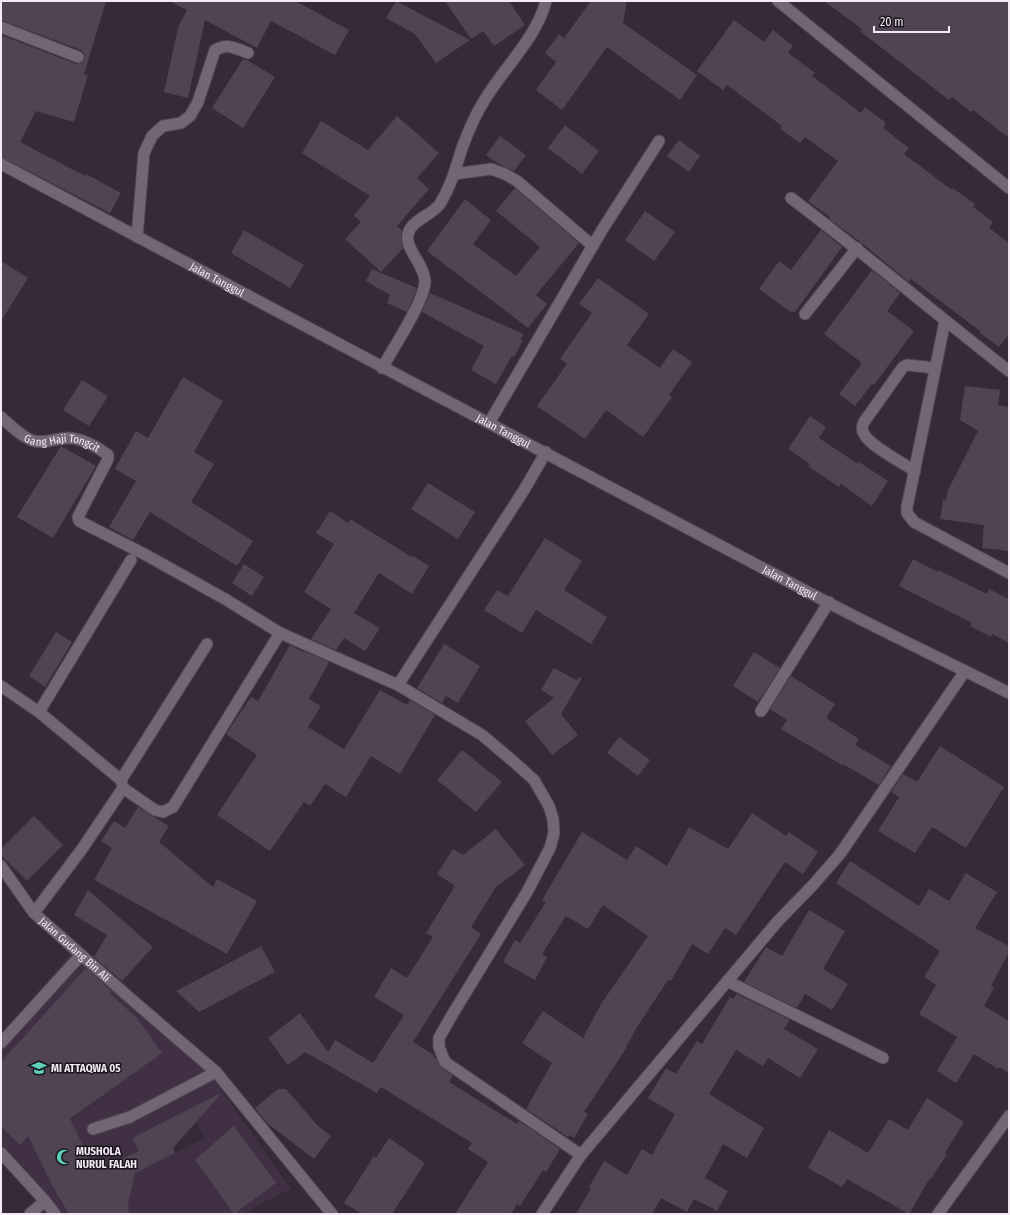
<svg xmlns="http://www.w3.org/2000/svg" width="1010" height="1215" font-family="'Fira Sans Condensed',sans-serif">
  <style>
    .built { fill: #413044; fill-rule: evenodd }
    .building { fill: #504353 }
    .lines { fill: none; stroke-linecap: round; stroke-linejoin: round }
    .service-casing { stroke: #514653; stroke-width: 13 }
    .minor-casing { stroke: #514653; stroke-width: 13 }
    .service { stroke: #736576; stroke-width: 11 }
    .minor { stroke: #736576; stroke-width: 11 }
    .labels { text-anchor: middle; dominant-baseline: central; stroke-width: 3; stroke-linejoin: round; paint-order: stroke }
    .street-label { font-size: 11px; fill: #f3eaf4; stroke: #1a151c }
    .poi-label { font-size: 11px; font-weight: bold; fill: #f3eaf4; stroke: #1a151c; text-anchor: start }
  </style>
  <rect width="100%" height="100%" fill="#362a39"/>
  <path class="built" d="M73,951L185,1041L216,1083L291,1189L268,1200L244,1214H60L1,1150V1035ZM140,1023L161,1053L66,1123L140,1022ZM190,1109L205,1138L147,1167L132,1138ZM74,1127L94,1167L33,1146ZM123,1158L68,1212L56,1189Z"/>
  <path class="building" d="M1,1H106L84,74L88,75L74,122L36,111L20,142L85,176L86,174L121,193L110,213L1,157V35L76,64L83,62L85,56L84,53L81,50L1,20Z
    M169,1H295L349,30L335,55L271,21L257,48L205,20L188,98L164,92L178,28L187,10Z
    M396,1L470,40L436,63L415,34L386,18Z
    M445,1H509L525,25L494,46L483,31L471,39Z
    M591,1H627L623,23L697,75L680,100L607,47L562,110L536,90L556,62L545,53L559,34L564,38Z
    M824,1H1009V138L973,110L971,112L952,97L949,100L860,31L862,29Z
    M734,20L764,42L773,30L793,46L788,53L815,73L812,76L861,113L865,107L886,123L883,128L909,148L904,154L952,190L953,188L975,204L973,207L993,222L989,228L1009,243V334L999,347L980,333V331L911,279L909,282L862,243L829,219L830,217L808,201L838,161L805,137L800,143L780,129L782,126L727,85L723,90L697,71Z
    M243,59L247,60L275,77L243,128L212,108Z
    M397,116L439,153L417,178L429,189L397,226L402,230L401,238L403,248L381,272L345,239L361,222L354,215L370,196L302,153L321,121L368,150Z
    M565,125L599,151L582,174L548,148Z
    M500,136L526,155L514,171L499,164L486,155Z
    M679,140L700,156L689,172L667,156Z
    M515,188L579,243L536,295L547,304L528,328L427,251L465,199L491,220L473,244L516,276L540,247L496,211Z
    M645,211L675,232L654,261L625,240Z
    M244,230L304,265L290,288L231,253Z
    M821,230L842,247L795,312L793,311L792,313L759,289L779,261L791,270Z
    M1,261L28,278L1,321Z
    M372,269L417,288L407,312L387,303L390,295L366,281Z
    M872,270L900,293L887,311L914,331L874,385L872,384L855,406L839,394L862,363L824,334Z
    M598,278L649,314L627,345L660,368L673,349L692,362L669,395L672,397L643,437L606,410L585,439L537,406L567,364L560,359L592,313L579,304Z
    M430,293L524,334L520,339L523,340L514,357L512,356L496,384L471,370L484,346L422,312Z
    M183,377L223,401L194,452L214,464L191,502L253,541L237,566L150,512L133,540L109,527L136,481L115,469L136,431L148,438Z
    M82,380L108,396L89,426L63,410Z
    M965,386L1000,390L998,405L1009,407V551L982,548L984,525L940,519L943,500H946L947,492L978,431L960,420Z
    M810,416L826,427L819,438L858,464L859,462L888,481L872,506L841,484L839,487L808,466L810,464L788,449Z
    M61,446L96,466L53,538L17,517Z
    M428,483L475,512L458,539L411,509Z
    M330,511L348,523L350,519L412,557L413,556L429,566L412,594L379,573L354,613L380,628L365,651L344,638L336,650L311,639L331,609L304,592L334,544L316,533Z
    M545,538L582,561L564,590L607,617L591,644L536,610L522,633L484,610L497,590L508,596Z
    M913,559L938,572V570L987,594L989,589L1009,599V643L992,634L991,637L970,626L972,623L899,586Z
    M244,564L264,577L252,596L232,583Z
    M56,632L72,642L45,687L29,676Z
    M444,644L480,666L458,703L446,696L442,703L417,688Z
    M290,645L303,652L304,651L329,662L309,699L321,706L308,727L344,749L380,690L407,705L410,700L435,715L400,774L371,756L346,797L325,784L310,806L304,802L270,851L217,815L257,755L226,734L251,697L258,701Z
    M754,652L780,668L758,702L733,686Z
    M554,668L576,680L580,677L582,678L561,714L578,735L552,755L525,721L554,698L541,690Z
    M791,676L835,704L826,718L859,739L855,745L891,766L879,785L843,764L842,765L781,729L787,720L770,709Z
    M619,737L650,760L638,776L607,753Z
    M940,746L1004,787L966,848L932,827L915,853L878,831L899,797L891,792L903,774L917,782Z
    M462,750L502,782L476,812L437,780Z
    M138,807L169,826L159,842L213,887L217,879L257,901L227,954L94,880L112,848L101,841L114,821L125,828Z
    M752,813L786,836L789,832L818,852L803,874L785,862L736,935L725,928L708,954L692,944L671,981L668,980L637,1027L626,1047H627L584,1112L588,1114L574,1138L569,1135L568,1137L526,1109L552,1063L522,1043L543,1011L583,1038L601,1004L648,936L603,905L588,929L566,916L542,954L547,957L535,980L503,962L515,940L520,943L546,902L542,900L582,832L627,860L636,846L667,866L689,827L728,849Z
    M34,816L63,845L27,881L1,855V849Z
    M496,829L525,865L496,887L471,927L481,934L413,1042L434,1055L433,1057L436,1058L441,1067L453,1076L449,1082L517,1124L519,1121L560,1149L546,1172L543,1170L520,1206L517,1204L511,1214H455L488,1162L468,1149L472,1143L381,1087L377,1093L305,1052L288,1065L268,1038L300,1013L328,1052L335,1040L373,1063L404,1015L374,997L391,968L407,978L433,937L426,933L455,886L437,874L453,849L463,855Z
    M850,861L919,906L929,889L949,901L966,873L997,892L975,928L1009,946V952L991,986L994,988L984,1006L1009,1021V1073L999,1067L998,1069L974,1054L956,1083L937,1071L957,1037L919,1014L936,985L924,977L940,951L836,883Z
    M88,890L153,947L122,981L94,957L107,935L74,915Z
    M809,910L845,931L823,969L848,984L832,1010L805,994L797,1008L744,982L766,947L782,956Z
    M261,946L275,972L199,1012L176,991Z
    M86,968L112,992L110,994L136,1017L162,1053L70,1119L96,1171L139,1151L132,1138L219,1094L220,1095L173,1148L175,1153L135,1173L128,1204L129,1214H69L53,1187L28,1136L20,1145L1,1127V1062Z
    M737,994L790,1020L784,1029L818,1049L800,1078L768,1058L763,1066L736,1050L709,1094L764,1128L747,1158L723,1144L705,1178L728,1191L717,1211L694,1199L687,1212L661,1198L652,1214H576L591,1188L589,1187L604,1161L627,1175L642,1149L652,1155L675,1114L648,1098L666,1068L676,1074L697,1041L702,1044L730,997L733,999Z
    M278,1089H286L317,1125L331,1136L314,1159L267,1123L255,1108Z
    M927,1098L964,1122L945,1153L947,1154L931,1179L930,1178L909,1214L847,1179L842,1187L808,1168L829,1130L868,1153L889,1119L908,1130Z
    M234,1126L276,1183L234,1214L195,1160Z
    M389,1138L425,1163L392,1214H362L344,1203L374,1156L376,1158Z"/>
  <g class="lines">
    <g class="service-casing">
      <path id="service" d="M93,1129L130,1117L216,1072"/>
    </g>
    <g class="minor-casing">
      <g id="minor">
        <path d="M778,1L1009,188"/>
        <path d="M1,27L78,57"/>
        <path id="s1" d="M1,164C275,311 550,455 825,601C886,633 948,662 1009,693"/>
        <path d="M454,174L491,169L505,174L517,181L593,246"/>
        <path d="M791,198C865,254 936,314 1009,371"/>
        <path d="M137,237L144,153L152,136L163,126L181,123L190,116L198,102L215,50C228,43 235,48 248,53"/>
        <path d="M805,314L857,248"/>
        <path d="M945,321L907,507V513L914,522L1009,573"/>
        <path d="M382,368C393,349 425,300 425,281C424,262 402,248 409,231C414,219 432,215 440,204C451,186 456,167 462,148C468,132 475,115 484,101C504,67 536,39 546,1"/>
        <path id="s2" d="M1,417C10,425 19,435 31,440C43,445 56,438 68,438C82,438 97,447 108,455V459L78,517L79,521L146,555L225,599L280,633L398,685"/>
        <path d="M489,423L602,230L659,141"/>
        <path d="M546,452L524,490L398,685L482,735L514,762L534,780L549,806L553,819L554,833L550,848L527,892L452,1015L439,1038V1047L445,1062L581,1155"/>
        <path d="M915,471C903,463 870,446 864,434C861,430 862,426 864,422L903,367L907,365L935,368"/>
        <path id="s3" d="M1,686L39,712L121,780L123,788L82,849L34,913L130,998L216,1072L332,1214"/>
        <path d="M761,711L829,602"/>
        <path d="M39,712L131,560"/>
        <path d="M121,780L207,644"/>
        <path d="M123,788L155,810L163,812L173,807L280,633"/>
        <path d="M1,866L34,913"/>
        <path d="M727,981L883,1058"/>
        <path d="M1,1043L81,955"/>
        <path d="M1,1153L45,1201L55,1214"/>
        <path d="M30,1214L45,1201"/>
        <path d="M542,1214L581,1155L778,921L813,885L840,854L965,671"/>
        <path d="M938,1214L1009,1116"/>
      </g>
    </g>
    <use href="#service" class="service"/>
    <use href="#minor" class="minor"/>
  </g>
  <defs>
    <g id="school-bare" transform="scale(1.2)"><path d="M0-5L7-2L0 1L-7-2ZM-4 1L0 2.5L4 1V4Q0 6-4 4Z" fill="#5dceb9" stroke="#1a151c" stroke-width="2.5" paint-order="stroke"/></g>
    <g id="mosque-bare" transform="scale(1.2)"><path d="M3.5-4.9A6 6 0 1 0 3.5 4.9A5 5 0 1 1 3.5-4.9Z" fill="#5dceb9" stroke="#1a151c" stroke-width="2.5" paint-order="stroke"/></g>
  </defs>
  <g fill-rule="evenodd">
    <use href="#school-bare" x="39" y="1068"/>
    <use href="#mosque-bare" x="64" y="1157"/>
  </g>
  <g class="labels">
    <g class="street-label">
      <text stroke="none"><textPath href="#s1" startOffset="245">Jalan Tanggul</textPath></text>
      <text stroke="none"><textPath href="#s1" startOffset="569">Jalan Tanggul</textPath></text>
      <text stroke="none"><textPath href="#s2" startOffset="70">Gang Haji Tongcit</textPath></text>
      <text stroke="none"><textPath href="#s1" startOffset="893">Jalan Tanggul</textPath></text>
      <text stroke="none"><textPath href="#s3" startOffset="369">Jalan Gudang Bin Ali</textPath></text>
    </g>
    <g class="poi-label">
      <text x="51" y="1068">MI ATTAQWA 05</text>
      <text x="76" y="1151">MUSHOLA<tspan x="76" dy="13">NURUL FALAH</tspan></text>
    </g>
  </g>
  <rect width="1010" height="1215" fill="none" stroke="#f3eaf4" stroke-width="4"/>
  <path d="M874 26v6h75v-6" fill="none" stroke="#f3eaf4" stroke-width="2"/>
  <text x="880" y="26" font-size="12" fill="#f3eaf4" stroke="#1a151c" stroke-width="3" paint-order="stroke">20 m</text>
</svg>
